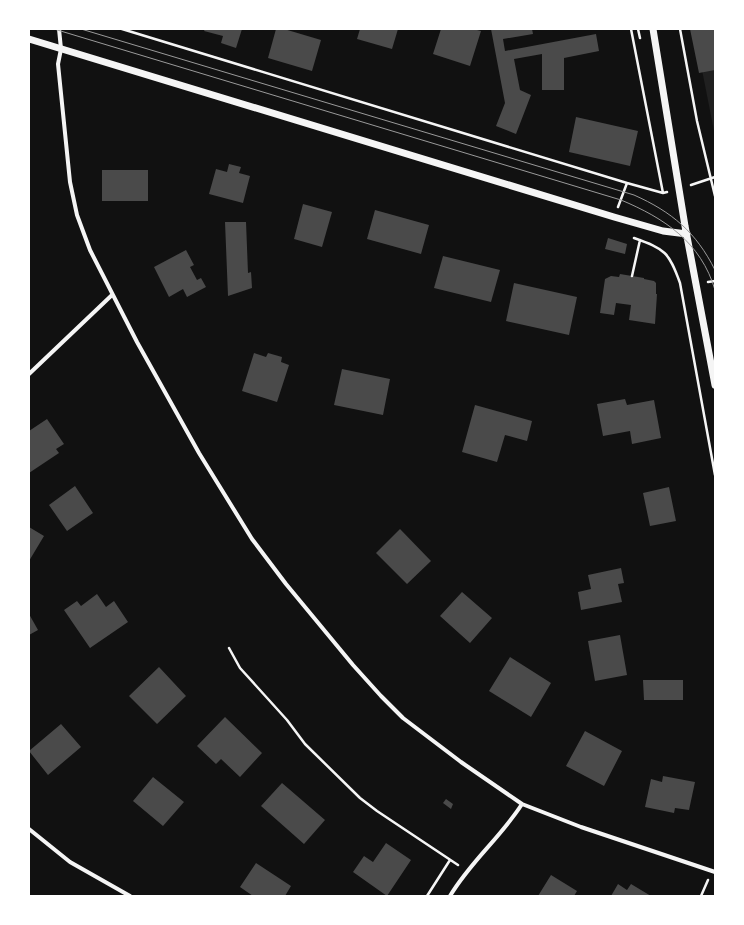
<svg xmlns="http://www.w3.org/2000/svg" width="744" height="925" font-family="'Titillium Web',sans-serif">
  <style>
    .green { fill: #202020 }
    .building { fill: #4a4a4a }
    .lines { fill: none; stroke-linecap: round; stroke-linejoin: round }
    .path { stroke: #f5f5f5; stroke-width: 2.5 }
    .minor { stroke: #f5f5f5; stroke-width: 4 }
    .tertiary { stroke: #f5f5f5; stroke-width: 7 }
    .tram { stroke: #9a9a9a; stroke-width: 1 }
  </style>
  <rect width="100%" height="100%" fill="#111"/>
  <path class="green" d="M694,29H715V136Z"/>
  <path class="building" d="M205,29H242L236,48L221,43L223,36L204,31Z
    M276,29H284L321,40L312,71L268,58Z
    M360,29H398L392,49L357,39Z
    M441,29H473L481,31L470,66L433,54Z
    M491,29H532L533,34L503,39L505,51L596,34L599,51L564,58V90H542V54L514,59L520,90L531,95L516,134L496,126L505,103Z
    M690,29H715V70L699,73Z
    M576,117L638,131L630,166L569,152Z
    M229,164L241,167L239,173L250,176L243,203L209,194L216,169L227,172Z
    M102,170H148V201H102Z
    M303,204L332,212L322,247L294,239Z
    M375,210L429,225L421,254L367,239Z
    M225,222H246L248,273L251,272L252,288L228,296Z
    M608,238L627,244L625,254L605,249Z
    M186,250L194,265L190,267L197,280L201,278L206,287L187,297L183,289L169,297L154,267Z
    M443,256L500,270L491,302L434,288Z
    M620,274L644,278V279L654,281L656,283V294H657L655,324L629,320L631,305L616,303L614,315L600,313L605,279L611,276L619,277Z
    M514,283L577,297L569,335L506,321Z
    M254,353L266,357L268,353L282,357L281,362L289,365L277,402L242,391Z
    M342,369L390,379L383,415L334,405Z
    M625,399L627,405L654,400L661,438L632,444L630,431L603,436L597,404Z
    M475,405L532,421L527,441L505,435L497,462L462,452Z
    M47,419L64,444L56,449L59,453L29,473V431Z
    M75,486L93,513L67,531L49,505Z
    M669,487L676,521L650,526L643,493Z
    M29,527L44,536L29,561Z
    M400,529L431,561L407,584L376,553Z
    M621,568L624,583L618,584L622,602L581,610L578,592L591,589L588,575Z
    M462,592L492,618L470,643L440,616Z
    M97,594L106,607L114,601L128,622L90,648L64,610L77,601L81,606Z
    M29,614L38,630L29,635Z
    M620,635L627,675L595,681L588,641Z
    M510,657L551,683L531,717L489,691Z
    M159,667L186,696L157,724L129,696Z
    M643,680H683V700H644Z
    M225,717L262,753L240,777L221,759L216,764L197,746Z
    M61,724L81,747L48,775L29,751Z
    M585,731L622,751L604,786L566,766Z
    M663,776L695,782L689,810L675,808L674,813L645,807L651,779L662,782Z
    M153,777L184,802L163,826L133,801Z
    M282,783L325,820L304,844L261,806Z
    M446,799L453,804L451,809L443,803Z
    M386,843L411,860L387,896L353,872L364,856L373,862Z
    M256,863L291,886L285,896H253L240,887Z
    M551,875L577,891L574,896H538Z
    M618,884L627,890L631,884L651,896H611Z"/>
  <g class="lines">
    <path class="path" d="M122,29L627,183L663,193L667,192
      M631,29L663,193
      M638,29L640,38
      M680,29L697,121L715,196
      M691,185L715,177
      M618,207L627,183
      M634,238C665,249 669,252 680,283L715,475
      M632,276L640,240
      M708,282L715,281
      M229,648L240,668L287,720L305,744L360,798L377,811L458,865
      M427,896L450,860
      M701,896L708,880"/>
    <path class="minor" d="M59,29L61,49L58,64L70,182L77,215L90,250L137,342L199,453L252,539L286,584L353,665L381,696L403,718L461,762L522,804L581,827L715,872
      M29,374L112,295
      M29,829L70,862L130,896
      M450,896C470,862 501,837 522,804"/>
    <path class="tertiary" d="M653,29L685,226L715,385
      M29,39L614,217L663,231L687,234"/>
    <path class="tram" d="M54,29L621,200C664,218 701,242 715,290
      M81,29L634,195C672,212 696,232 715,270"/>
  </g>
  <rect width="744" height="925" fill="none" stroke="#ffffff" stroke-width="60"/>
</svg>
